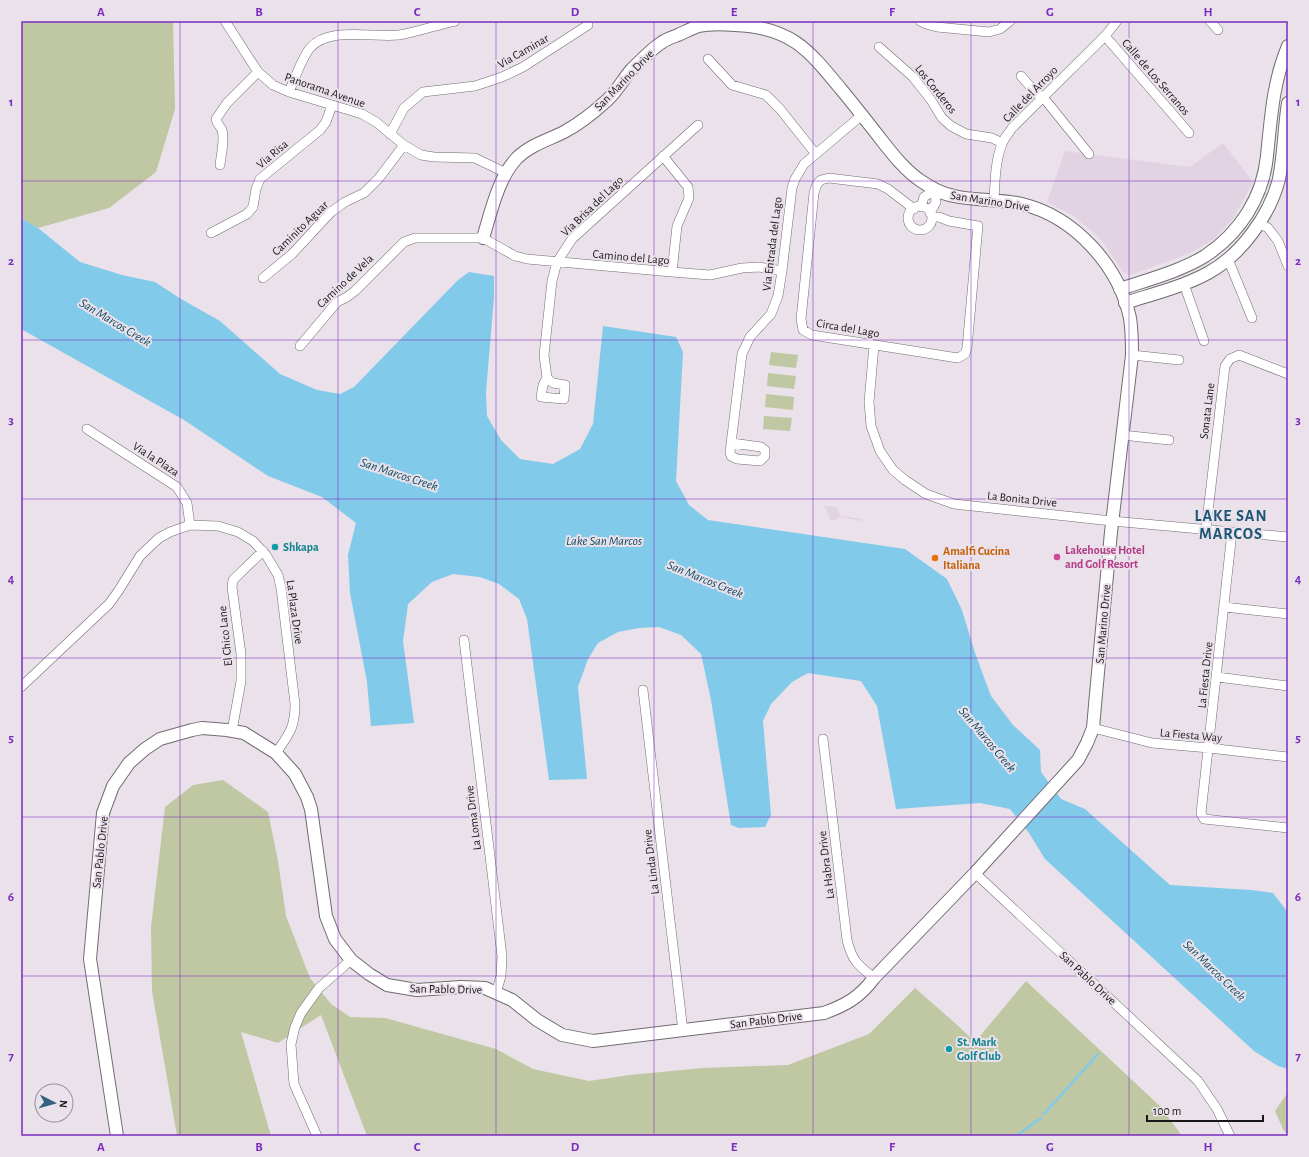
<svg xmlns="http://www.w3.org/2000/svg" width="1309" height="1157" font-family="'Alegreya Sans',sans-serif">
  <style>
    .built { fill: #e1d3e2 }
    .green { fill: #bfc8a2 }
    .water { fill: #81caea }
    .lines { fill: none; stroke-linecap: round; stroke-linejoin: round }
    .stream { stroke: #81caea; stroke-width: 2.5 }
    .street-casing { stroke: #726b73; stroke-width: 10 }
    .secondary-casing { stroke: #726b73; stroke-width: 14 }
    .street { stroke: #fff; stroke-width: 9 }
    .secondary { stroke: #fff; stroke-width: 12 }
    .grid { fill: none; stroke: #7b2cbf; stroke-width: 1; stroke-opacity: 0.55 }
    .culture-dot { fill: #0f9aa8; stroke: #eae1ea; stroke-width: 1.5 }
    .hotel-dot { fill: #d1479c; stroke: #eae1ea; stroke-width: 1.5 }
    .food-dot { fill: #e8710a; stroke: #eae1ea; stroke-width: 1.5 }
    .labels { text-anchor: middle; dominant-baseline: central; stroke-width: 4; stroke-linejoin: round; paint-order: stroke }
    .street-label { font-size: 12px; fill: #1a171b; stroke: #eae1ea }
    .culture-label { font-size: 12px; font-weight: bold; fill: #0d838f; stroke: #eae1ea; text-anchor: start }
    .hotel-label { font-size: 12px; font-weight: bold; fill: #b23c85; stroke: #eae1ea; text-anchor: start }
    .food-label { font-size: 12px; font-weight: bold; fill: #c56008; stroke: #eae1ea; text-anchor: start }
    .water-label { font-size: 13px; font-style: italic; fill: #104d63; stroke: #eae1ea }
    .district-label { font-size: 16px; font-weight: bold; letter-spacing: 1px; fill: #1a5676; stroke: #eae1ea }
    .neatline { fill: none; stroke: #7b2cbf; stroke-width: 1.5 }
    .grid-label { font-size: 13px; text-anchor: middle; font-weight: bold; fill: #7b2cbf }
  </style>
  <rect width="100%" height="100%" fill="#eae1ea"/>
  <path class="built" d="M1223,143L1253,182L1233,219L1214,239L1190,253L1130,275L1123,272L1105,245L1094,233L1072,215L1047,202L1065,151L1190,167Z
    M824,506L837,507L840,516L863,519L862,521L840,517L831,521Z"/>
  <path class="green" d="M21,21H173L175,109L156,172L109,208L38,228L21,218Z
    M771,352L798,355L796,368L769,365Z
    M768,373L796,376L794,389L767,386Z
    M766,394L794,397L793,410L765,407Z
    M764,416L792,418L790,431L763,429Z
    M223,780L268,812L278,861L286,916L310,978L331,1004L350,1017L385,1018L496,1049L533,1069L589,1081L630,1075L703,1068L788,1065L869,1034L915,988L955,1023L975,1042L1026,981L1161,1107L1182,1136H367L321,1015L278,1043L241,1032L271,1136H177L152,991L151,927L165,807L193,785Z
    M1288,1092V1136L1283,1129L1275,1111Z"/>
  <path class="water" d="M21,218L38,228L80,262L122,275L155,282L181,299L220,321L280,374L317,390L340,394L354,387L457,281L469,272L494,276V297L486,392L487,416L501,440L520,459L553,464L580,449L593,424L603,326L676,337L683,352L676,481L689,505L708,520L905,549L947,579L962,610L975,653L991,696L1013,725L1040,750L1041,772L1061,799L1085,809L1170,885L1251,890L1273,893L1286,910L1288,916V1069L1278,1066L1254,1051L1045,859L1029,833L1010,809L980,803L896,809L877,706L861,681L808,673L792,682L771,704L763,721L771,815L765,827L739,828L731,825L711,700L701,654L681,635L659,627L639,628L618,632L598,643L588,659L578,687L587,779L549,780L527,619L519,599L499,584L480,577L453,574L432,582L408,604L403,641L414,723L371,726L367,682L350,593L348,555L356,523L322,497L268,476L184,420L21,329Z"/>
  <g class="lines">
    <path class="stream" d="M1044,1114L1098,1054
      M1016,1136L1041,1118"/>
    <g class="street-casing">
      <path id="street" d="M225,21L258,72L273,85L289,92L362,114L376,122L404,145L421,155L434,157L475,158L506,173
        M920,21L926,24L937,27L989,32L1000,29L1010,21
        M1210,21L1218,30
        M1105,36L1189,133
        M879,47L913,77L931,100L942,118L951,126L966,134L992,138L1002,143
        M708,59L732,85L766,95L780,109L815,153
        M1021,76L1037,94L1043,97L1089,154
        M289,92C294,80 302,58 310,48C329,26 373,38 399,35C417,32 437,25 455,21
        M390,134L404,108L423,92L475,86L502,77L523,67L588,25
        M663,156L688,187L689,198L677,226L672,272
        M220,165C221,155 225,140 222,130C220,126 217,124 216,119L227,103L258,72
        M994,201C995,182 995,162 1002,144C1004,138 1009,133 1012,128L1105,36L1117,21
        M908 218a12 12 0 1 1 24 0a12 12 0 1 1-24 0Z
        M921,207L924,197L935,190L936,202L930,213
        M914,209L888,189L878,184L829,178L821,180L817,184L814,193L801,319L803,330L812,335L958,358L965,354L967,348L978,226L949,221L939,217H932
        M1260,224L1268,228L1278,241L1288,266
        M211,233L247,214L253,207L256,189L260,179L320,130L326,122L332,105
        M1228,259L1252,318
        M263,278L292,254L331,212L345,202L364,193L379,178L404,145
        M1184,284L1204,341
        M874,345L869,402L871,426L880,451L893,470L905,480L926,494L954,504L1112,521L1288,537
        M300,346L337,302L347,297L355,291L404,242L415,238H483L515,256L527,259L672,272L710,275L742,268L759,267L782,271
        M1132,355L1179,360
        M547,378L553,383L565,385L564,399L541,397L543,385L547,378L544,355L552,281L557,262L572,239L698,125
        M87,429L177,487L187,503L190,525
        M1122,435L1169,440
        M732,443L761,447L765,450V456L760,461L737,459L731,456L730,452L742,354L750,337L771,314L778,296L782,271L792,188L795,179L804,164L862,115
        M1206,529L1225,366L1230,359L1239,355L1288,374
        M1232,532L1201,813L1204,819L1288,828
        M1224,607L1288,614
        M464,640L502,956L501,976L496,993
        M1217,677L1288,686
        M21,687L109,604L119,590L140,556L159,538L170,532L190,525L218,526L238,532L253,541L266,555L278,575L281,588L295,704C295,728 289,734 276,753
        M643,690L683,1031
        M1093,728L1152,743L1209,748L1288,757
        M232,731L241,681V654L232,587L233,580L263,551
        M823,739L847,940C852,961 858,965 874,978
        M975,873L1198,1081L1217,1109L1230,1136
        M317,1136L294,1084L291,1044L295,1027L301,1013L319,988L351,960"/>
    </g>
    <g class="secondary-casing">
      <path id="secondary" d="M1120,289C1147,280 1181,271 1205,256C1240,233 1263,197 1267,156C1271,117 1273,82 1288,46
        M1125,303C1153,294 1182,287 1208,273C1241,255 1270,215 1279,179C1284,154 1284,128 1288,103
        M117,1136L90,959L103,813L113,786L129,763L145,749L160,739L192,730L202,728L227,730L244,733L276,753L295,774L307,797L311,809L326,916L335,939L351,960L369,974L387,985L417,990L461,987L485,988L512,1000L537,1020L562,1035L593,1041L824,1013C846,1005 860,997 874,978L975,873L1078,760L1087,743L1093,728L1095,705L1111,532L1132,355C1132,343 1132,330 1130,318C1119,266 1075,217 1022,204C1000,199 976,201 954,196C942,194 931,188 921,181C906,171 894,156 883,142C869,124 855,106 840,88C808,49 790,27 735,25C723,24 711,23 699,26C692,28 685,32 678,35C673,37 666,39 661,43C654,47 637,64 631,70C622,81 616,93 605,102C593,113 579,124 564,132C548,140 530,145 517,158C498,178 491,212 483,238"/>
    </g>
    <use href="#street" class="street"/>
    <use href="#secondary" class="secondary"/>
  </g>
  <path class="grid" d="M180,21V1136M338,21V1136M496,21V1136M654,21V1136M813,21V1136M971,21V1136M1129,21V1136M21,181H1288M21,340H1288M21,499H1288M21,658H1288M21,817H1288M21,976H1288"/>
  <g class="culture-dot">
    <circle cx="275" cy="547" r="4"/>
    <circle cx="949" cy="1049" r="4"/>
  </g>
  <circle class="hotel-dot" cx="1057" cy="557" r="4"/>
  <circle class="food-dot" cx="935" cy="558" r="4"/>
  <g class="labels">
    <g class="street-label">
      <text transform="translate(523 51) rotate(-30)">Via Caminar</text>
      <text transform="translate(1156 77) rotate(49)">Calle de Los Serranos</text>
      <text transform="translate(624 80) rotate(-46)">San Marino Drive</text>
      <text transform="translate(936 89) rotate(51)">Los Corderos</text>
      <text transform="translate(325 90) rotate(19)">Panorama Avenue</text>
      <text transform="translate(1030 94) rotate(-46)">Calle del Arroyo</text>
      <text transform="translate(272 154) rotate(-40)">Via Risa</text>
      <text transform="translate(990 201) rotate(9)">San Marino Drive</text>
      <text transform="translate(592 206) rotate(-44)">Via Brisa del Lago</text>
      <text transform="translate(300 228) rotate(-44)">Caminito Aguar</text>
      <text transform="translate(772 244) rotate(-83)">Via Entrada del Lago</text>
      <text transform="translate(631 257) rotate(5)">Camino del Lago</text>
      <text transform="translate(345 281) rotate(-43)">Camino de Vela</text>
      <text transform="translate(848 328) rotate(10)">Circa del Lago</text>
      <text transform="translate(1207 411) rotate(-83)">Sonata Lane</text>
      <text transform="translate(156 459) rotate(33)">Via la Plaza</text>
      <text transform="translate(1022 499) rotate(6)">La Bonita Drive</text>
      <text transform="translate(295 612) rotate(82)">La Plaza Drive</text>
      <text transform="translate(1103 624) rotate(-85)">San Marino Drive</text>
      <text transform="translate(225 636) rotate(-96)">El Chico Lane</text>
      <text transform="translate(1205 675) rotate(-84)">La Fiesta Drive</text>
      <text transform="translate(1191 735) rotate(5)">La Fiesta Way</text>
      <text transform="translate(473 818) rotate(-97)">La Loma Drive</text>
      <text transform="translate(100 852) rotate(-84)">San Pablo Drive</text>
      <text transform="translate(651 862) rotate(-97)">La Linda Drive</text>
      <text transform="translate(826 865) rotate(-97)">La Habra Drive</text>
      <text transform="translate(1088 978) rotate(43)">San Pablo Drive</text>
      <text transform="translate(446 989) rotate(1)">San Pablo Drive</text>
      <text transform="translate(766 1020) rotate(-7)">San Pablo Drive</text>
    </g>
    <g class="culture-label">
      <text x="283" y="547">Shkapa</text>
      <text x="957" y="1042">St. Mark<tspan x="957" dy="14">Golf Club</tspan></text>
    </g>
    <g class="hotel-label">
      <text x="1065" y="550">Lakehouse Hotel<tspan x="1065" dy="14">and Golf Resort</tspan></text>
    </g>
    <g class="food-label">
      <text x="943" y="551">Amalfi Cucina<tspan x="943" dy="14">Italiana</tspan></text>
    </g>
    <g class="water-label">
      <text transform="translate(115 323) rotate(31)">San Marcos Creek</text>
      <text transform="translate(399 475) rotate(18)">San Marcos Creek</text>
      <text x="604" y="541">Lake San Marcos</text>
      <text transform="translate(705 580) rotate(22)">San Marcos Creek</text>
      <text transform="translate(987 740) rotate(50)">San Marcos Creek</text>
      <text transform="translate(1214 971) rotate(44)">San Marcos Creek</text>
    </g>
    <g class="district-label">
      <text x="1231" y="516">LAKE SAN<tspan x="1231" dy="18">MARCOS</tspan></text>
    </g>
  </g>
  <rect width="1309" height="1157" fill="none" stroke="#eae1ea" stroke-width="44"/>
  <g transform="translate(54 1103) rotate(96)"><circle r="19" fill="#eae1ea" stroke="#979097"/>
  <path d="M0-3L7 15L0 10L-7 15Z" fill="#316280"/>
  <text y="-6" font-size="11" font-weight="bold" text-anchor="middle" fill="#1a171b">N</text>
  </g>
  <path d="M1147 1115v6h116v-6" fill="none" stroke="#1a171b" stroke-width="2"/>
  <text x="1153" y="1115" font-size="12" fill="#1a171b" stroke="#eae1ea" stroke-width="3" paint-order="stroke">100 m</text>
  <rect x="22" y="22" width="1265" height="1113" class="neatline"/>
  <g class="grid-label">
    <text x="101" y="16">A</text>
    <text x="259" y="16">B</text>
    <text x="417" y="16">C</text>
    <text x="575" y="16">D</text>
    <text x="734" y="16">E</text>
    <text x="892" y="16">F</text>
    <text x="1050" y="16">G</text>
    <text x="1208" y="16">H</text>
    <text x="11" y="106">1</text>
    <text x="1298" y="106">1</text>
    <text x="11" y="265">2</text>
    <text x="1298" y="265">2</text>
    <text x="11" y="424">3</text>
    <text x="1298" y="424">3</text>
    <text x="11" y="583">4</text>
    <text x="1298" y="583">4</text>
    <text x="11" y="742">5</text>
    <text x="1298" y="742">5</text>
    <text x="11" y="901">6</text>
    <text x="1298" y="901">6</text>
    <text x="11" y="1060">7</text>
    <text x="1298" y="1060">7</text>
    <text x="101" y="1151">A</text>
    <text x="259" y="1151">B</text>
    <text x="417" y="1151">C</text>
    <text x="575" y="1151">D</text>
    <text x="734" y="1151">E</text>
    <text x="892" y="1151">F</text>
    <text x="1050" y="1151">G</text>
    <text x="1208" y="1151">H</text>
  </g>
</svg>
